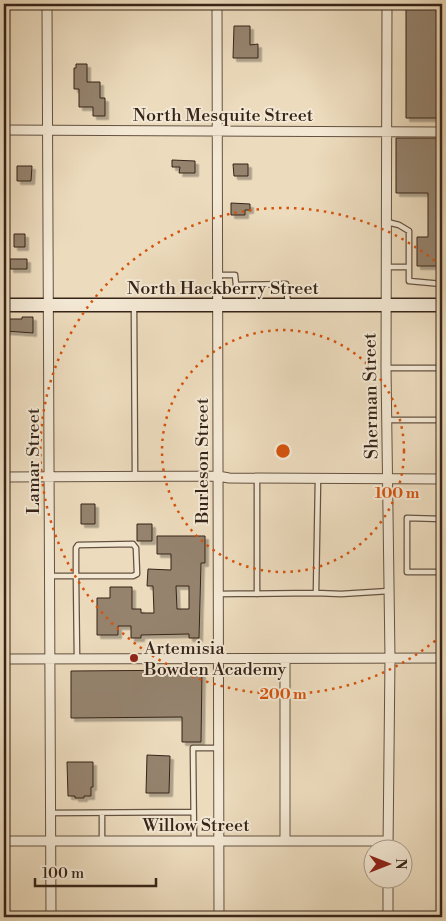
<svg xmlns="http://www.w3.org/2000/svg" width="446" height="921" font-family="'Libre Bodoni',serif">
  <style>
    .building { fill: #95836e; stroke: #362418; fill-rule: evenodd; filter: url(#shadow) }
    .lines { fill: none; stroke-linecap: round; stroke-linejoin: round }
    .lane-casing { stroke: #645241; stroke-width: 7 }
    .street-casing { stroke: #645241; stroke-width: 11 }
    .secondary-casing { stroke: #362418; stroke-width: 15 }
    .lane { stroke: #f3e8d4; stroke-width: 4.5 }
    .street { stroke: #f3e8d4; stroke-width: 9 }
    .secondary { stroke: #f3e8d4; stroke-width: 12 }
    .ring { fill: none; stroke: #d6540d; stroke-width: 2.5; stroke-dasharray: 2.5 5 }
    .poi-dot { fill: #8f2418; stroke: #f3e8d4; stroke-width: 2 }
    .labels { text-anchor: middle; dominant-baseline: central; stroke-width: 4; stroke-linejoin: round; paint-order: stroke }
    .street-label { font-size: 18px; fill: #362418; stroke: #f3e8d4 }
    .poi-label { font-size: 18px; fill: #362418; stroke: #f3e8d4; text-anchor: start }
    .centre { fill: #d6540d; stroke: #f3e8d4; stroke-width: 2.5 }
    .ring-label { font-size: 15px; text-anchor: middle; font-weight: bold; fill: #d6540d; stroke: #f3e8d4; stroke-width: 4; stroke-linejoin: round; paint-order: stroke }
  </style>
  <defs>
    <filter id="shadow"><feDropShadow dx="3.5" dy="3.5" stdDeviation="0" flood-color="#0004"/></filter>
  </defs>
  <rect width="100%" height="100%" fill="#ecdbbd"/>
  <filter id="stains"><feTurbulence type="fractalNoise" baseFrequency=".004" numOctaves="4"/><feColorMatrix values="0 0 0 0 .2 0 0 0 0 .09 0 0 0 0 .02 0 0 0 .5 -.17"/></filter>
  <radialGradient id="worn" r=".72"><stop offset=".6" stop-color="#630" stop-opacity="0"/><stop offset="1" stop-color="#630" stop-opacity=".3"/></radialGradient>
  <path class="building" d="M406,4H442V118H406Z
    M234,26H250V45L258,44V58H233Z
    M76,64H87V82H100V98H105V116H93V107H79V89H74V68H76Z
    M396,138H442V266H417V237H428V193H396Z
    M172,160L195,161V173H179L180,167H172Z
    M233,164H248V176H234Z
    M17,166H32L31,181H17Z
    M231,203L250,204V210H245V215H231Z
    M14,234H25V247H14Z
    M10,259H27V269H10Z
    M22,317H33V333L6,331V319H22Z
    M81,504H95V524H81Z
    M137,524H152V541H137Z
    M157,536H205V563H201L199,638H189V634L141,635V638H131V626H118V635H97V598H110V587H132V609H141V613H154L153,586H147L148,569L171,570V554H157ZM176,586H189V609H177Z
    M202,670L201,742H182V717L71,718V671Z
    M147,755L170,756L169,793H146Z
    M67,762H93V787H91V796H84V798H75V796H68Z"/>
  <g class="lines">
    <g class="lane-casing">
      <path id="lane" d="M387,222L399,225L409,231V281L442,284
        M386,267H409
        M217,275H235L236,285L286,284L288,304
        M134,307L135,476
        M386,368H442
        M387,420H442
        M257,478V594
        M442,519L407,518V572H442
        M133,544L136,548L137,574L133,576H76V548L78,545Z
        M49,576H76L77,659
        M316,593L341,594L389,591
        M219,594L316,593L318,479
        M50,813L193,812
        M102,841V813
        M194,841L193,748H219"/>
    </g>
    <g class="street-casing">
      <path id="street" d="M47,4L51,917
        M217,4L219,917
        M387,4L386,368L390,658L388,848
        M4,130L442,132
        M4,477L218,476L229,478L442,479
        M4,659L442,658
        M285,659V841
        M4,841H388
        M388,878V917"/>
    </g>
    <g class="secondary-casing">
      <path id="secondary" d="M4,305H442"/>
    </g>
    <use href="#lane" class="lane"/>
    <use href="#street" class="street"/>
    <use href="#secondary" class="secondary"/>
  </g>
  <g class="ring">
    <circle cx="283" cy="451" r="121"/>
    <path d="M441 636A243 243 0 1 1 441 266"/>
  </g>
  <circle class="poi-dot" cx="134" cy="658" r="5"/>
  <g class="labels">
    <g class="street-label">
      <text x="223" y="115">North Mesquite Street</text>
      <text x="223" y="288">North Hackberry Street</text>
      <text transform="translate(371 396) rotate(-91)">Sherman Street</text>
      <text transform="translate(33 461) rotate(-90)">Lamar Street</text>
      <text transform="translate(202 461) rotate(-90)">Burleson Street</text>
      <text x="196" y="825">Willow Street</text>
    </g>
    <g class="poi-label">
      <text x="144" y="648">Artemisia<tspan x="144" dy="21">Bowden Academy</tspan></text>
    </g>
  </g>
  <circle cx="283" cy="451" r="8" class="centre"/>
  <g class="ring-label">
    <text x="397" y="498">100 m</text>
    <text x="283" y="699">200 m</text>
  </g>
  <rect width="446" height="921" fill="none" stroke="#ecdbbd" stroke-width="20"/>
  <rect x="5" y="5" width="436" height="911" fill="none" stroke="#362418" stroke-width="2.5"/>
  <rect x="10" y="10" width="426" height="901" fill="none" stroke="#362418"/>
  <g transform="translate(388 864) rotate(90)"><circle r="24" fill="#f3e8d4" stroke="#a79a89"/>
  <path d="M0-4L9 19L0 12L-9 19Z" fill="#8f2418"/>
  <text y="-8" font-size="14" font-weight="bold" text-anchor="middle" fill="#362418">N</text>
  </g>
  <path d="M35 878v8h121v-8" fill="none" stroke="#362418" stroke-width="2.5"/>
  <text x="42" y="878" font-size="15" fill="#362418" stroke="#f3e8d4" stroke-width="4" paint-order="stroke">100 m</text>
  <rect width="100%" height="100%" filter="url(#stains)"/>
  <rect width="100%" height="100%" fill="url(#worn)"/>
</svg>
